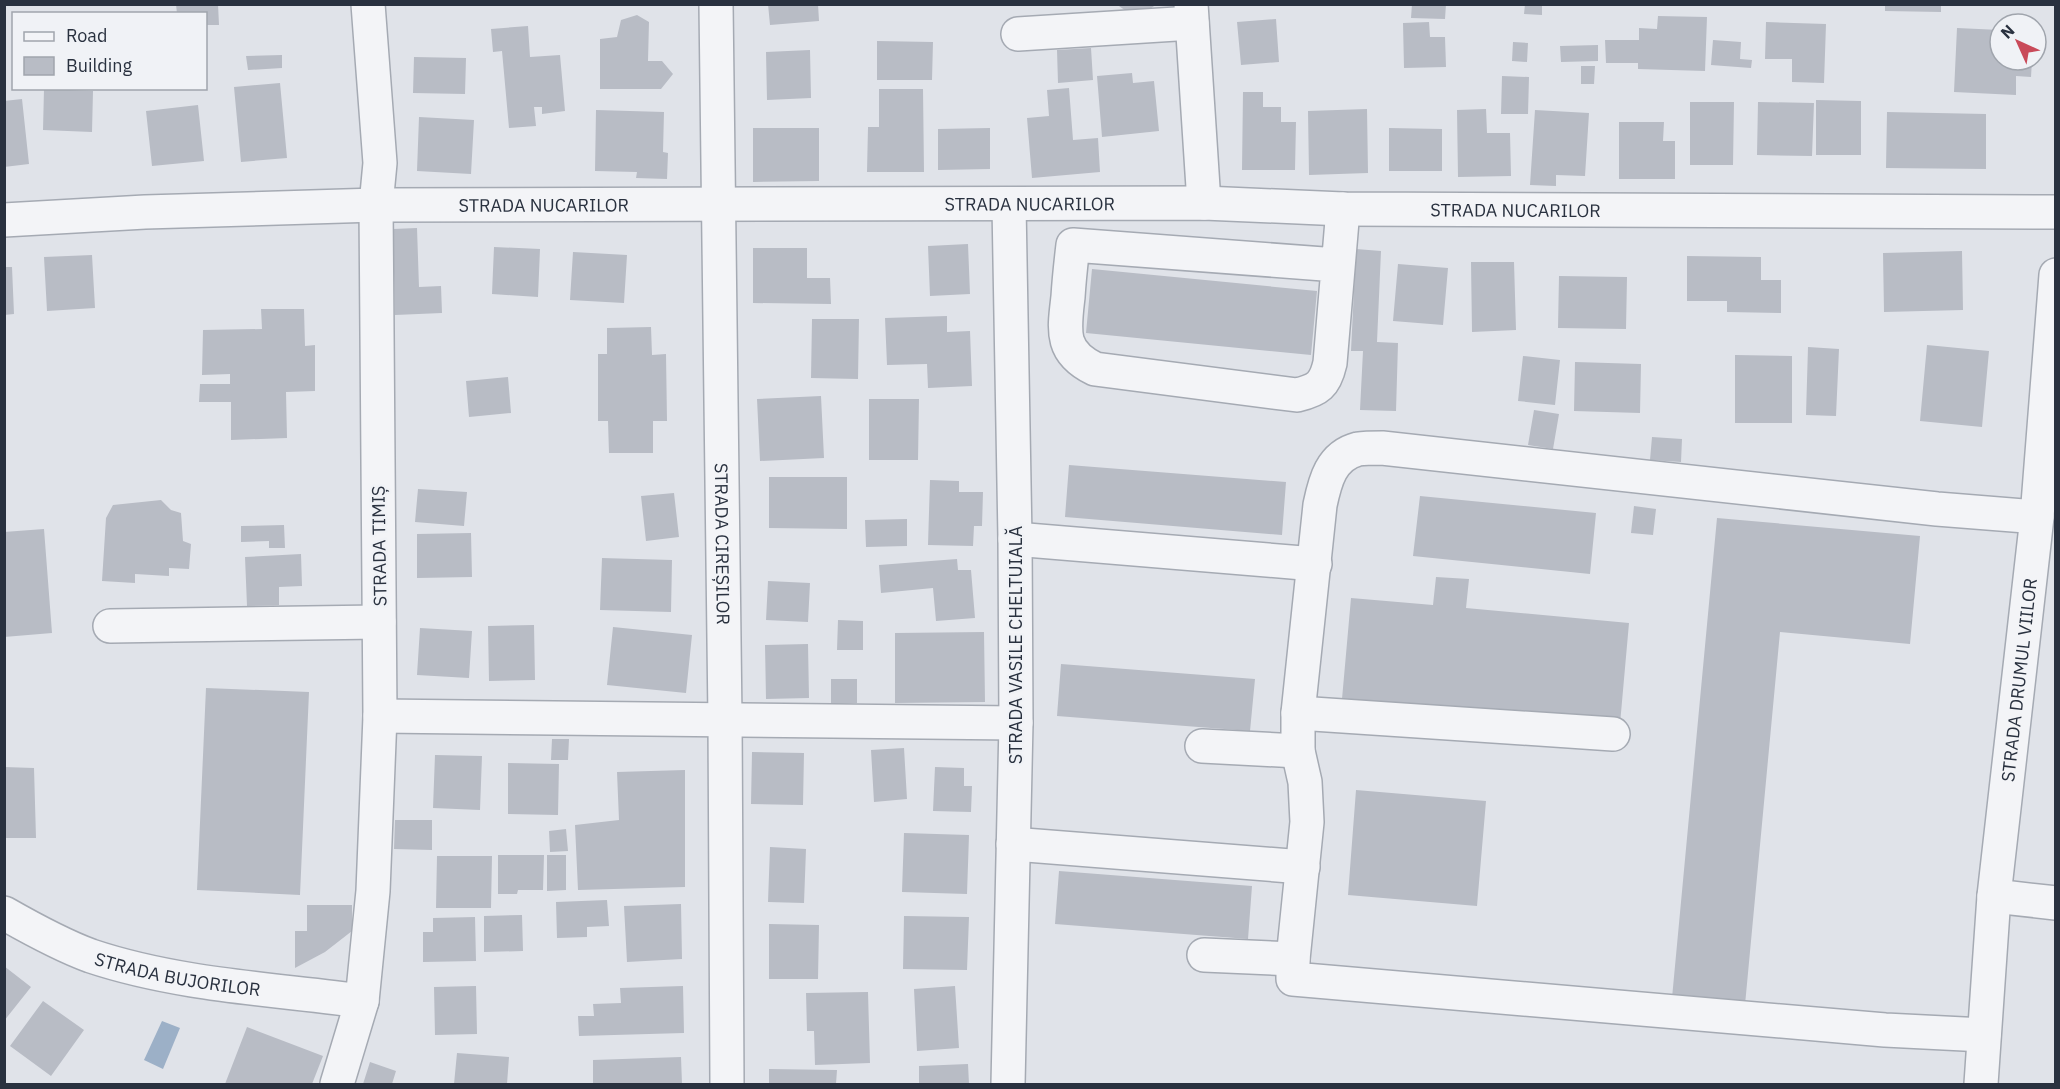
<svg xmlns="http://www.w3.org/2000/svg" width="2060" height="1089" font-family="'IBM Plex Sans',sans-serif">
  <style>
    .water { fill: #9cb0c7 }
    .building { fill: #b8bcc5 }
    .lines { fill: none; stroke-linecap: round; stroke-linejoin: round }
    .minor-casing { stroke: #a5aab3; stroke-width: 36 }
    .minor { stroke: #f3f4f7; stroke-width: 33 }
    .labels { text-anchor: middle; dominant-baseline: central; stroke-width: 5; stroke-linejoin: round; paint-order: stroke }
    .street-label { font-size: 18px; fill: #29313f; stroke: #f0f2f6 }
  </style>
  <rect width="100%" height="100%" fill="#e0e3e9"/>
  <path class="water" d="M162,1021L180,1028L163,1069L144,1060Z"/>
  <path class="building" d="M176,4H218L219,25H206V14H177Z
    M768,4H818L819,21L770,25Z
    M1116,4H1157L1147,11L1129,13Z
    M1412,4H1446L1445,19L1411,18Z
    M1525,4H1542V15L1524,14Z
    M1885,4H1941V12L1885,11Z
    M637,15L649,22L648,61H662L673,74L661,89H600V39L617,37L621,20Z
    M1658,16L1707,17L1705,71L1638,69V63H1606L1605,40H1639V28L1657,29Z
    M1276,19L1279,62L1241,65L1237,22Z
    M1429,22L1430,37H1445L1446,67L1404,68L1403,23Z
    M1766,22L1826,24L1824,83L1792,82V59H1765Z
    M528,26L530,57L560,55L565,111L542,114V107H534L536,126L509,128L502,51L493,52L491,29Z
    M1957,28L2000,30V60H2032L2031,77L2016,76V95L1954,92Z
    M1713,40L1741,42L1740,59L1752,60L1751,68L1711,65Z
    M877,41L933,42L932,80H877Z
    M1513,42L1528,43L1527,62L1512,61Z
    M1598,45V61L1561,62L1560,46Z
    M1091,48L1093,80L1058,83L1057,50Z
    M810,50L811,98L767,100L766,52Z
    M282,55V68L248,70L246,56Z
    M414,57L466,58L465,94L413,93Z
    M1581,66H1595L1594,84H1581Z
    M1132,73L1133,83L1154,81L1159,131L1102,137L1097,76Z
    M1502,76L1529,77L1528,114H1501Z
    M280,83L287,158L241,162L234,87Z
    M1069,88L1073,140L1098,138L1100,172L1032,178L1027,118L1049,116L1047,90Z
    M44,89L93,91L92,132L43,130Z
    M879,89H923L924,172H867L868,127H879Z
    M1243,92H1263V107H1281V122H1296L1295,170H1242Z
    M22,99L29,164L4,167V101Z
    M1816,100L1861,101V155H1816Z
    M1690,102H1734L1733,165H1690Z
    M1758,102L1814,103L1812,156L1757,155Z
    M198,105L204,161L152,166L146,111Z
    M1367,109L1368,173L1309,175L1308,111Z
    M1486,109L1487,133H1510L1511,176L1458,177L1457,110Z
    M596,110L664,112L663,152L668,153L667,179L636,178L637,172L595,171Z
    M1535,110L1589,113L1585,176L1556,175V186L1530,185Z
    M1887,112L1986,114V169L1886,168Z
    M419,117L474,120L471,174L417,171Z
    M1619,122H1664L1663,141H1675V179H1619Z
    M753,128H819V181L753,182Z
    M990,128V169L938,170V129Z
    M1389,128L1442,129V171H1389Z
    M417,228L419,287L441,286L442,313L395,315L393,229Z
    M968,244L970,294L930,296L928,246Z
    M494,247L540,249L538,297L492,294Z
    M753,248H807V278H830L831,304L753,303Z
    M1356,249L1381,251L1377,342L1398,343L1396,411L1360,410L1363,351H1351Z
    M1962,251L1963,310L1884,312L1883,253Z
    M573,252L627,255L624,303L570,300Z
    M92,255L95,308L47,311L44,257Z
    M1687,256L1761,257V280H1781V313L1727,312V301H1687Z
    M1471,262H1514L1516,330L1472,332Z
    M1398,264L1448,268L1443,325L1393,321Z
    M4,267H12L14,314L4,315Z
    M1092,269L1317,291L1311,355L1086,333Z
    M1559,276L1627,277L1626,329L1558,328Z
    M261,309H304L305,346L315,345V391L286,392L287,438L231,440V402H199L200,384H230V374L202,375L203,330L262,329Z
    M947,316V332L970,331L972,386L928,388L927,364L887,365L885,318Z
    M812,319H859L858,379L811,378Z
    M651,327L652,355L666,354L667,421H653V453H609L608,421H598V354H607V328Z
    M1927,345L1989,351L1982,427L1920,421Z
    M1808,347L1839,349L1836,416L1806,415Z
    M1735,355L1792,356V423H1735Z
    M1523,356L1560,360L1555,405L1518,401Z
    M1575,362L1641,364L1640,413L1574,411Z
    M508,377L511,413L469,417L466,381Z
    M821,396L824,458L760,461L757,399Z
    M869,399H919L918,460H869Z
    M1534,410L1559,414L1553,449L1528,445Z
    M1652,437L1682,439L1681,462L1650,460Z
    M1069,465L1286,482L1282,535L1065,517Z
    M769,477H847V529L769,528Z
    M930,480L959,481V492H983L982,526H974L973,546L928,545Z
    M418,489L467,492L464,526L415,522Z
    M674,493L679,537L646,541L641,496Z
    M1420,496L1596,513L1590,574L1413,556Z
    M161,500L171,510L181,513L183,541L191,544L189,569L169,568V576L135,574V583L102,581L106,518L113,505Z
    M1634,506L1656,509L1653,535L1631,533Z
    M1717,518L1920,536L1910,644L1780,632L1745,1005L1672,998Z
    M907,519V546L866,547L865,520Z
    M284,525L285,548H269V541L241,542V526Z
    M44,529L52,633L4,637V532Z
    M471,533L472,577L417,578V534Z
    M301,554L302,586L279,587V605L247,606L245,557Z
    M602,558L672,560L671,612L600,610Z
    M957,559L958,570H971L975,618L936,621L933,588L881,593L879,565Z
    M1436,577L1469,579L1466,608L1629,623L1620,724L1342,699L1351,598L1433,605Z
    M768,581L810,583L808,622L766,620Z
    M838,620L863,621V650H837Z
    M534,625L535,680L489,681L488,626Z
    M613,627L692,635L686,693L607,685Z
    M420,628L472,631L469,678L417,675Z
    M984,632L985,702L895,703V633Z
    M808,644L809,698L766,699L765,645Z
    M1061,664L1255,679L1250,731L1057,716Z
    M831,679H857V703L831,704Z
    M206,688L309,692L300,895L197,890Z
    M552,739H569L568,760H551Z
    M904,748L907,799L874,802L871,750Z
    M752,752L804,753L803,805L751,804Z
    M435,755L482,756L480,810L433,808Z
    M508,763L559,764L558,815L508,814Z
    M4,767L34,768L36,838H4Z
    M935,767L964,768V786H972L971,812L933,811Z
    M685,770V887L578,890L575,825L619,820L617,772Z
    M1356,790L1486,801L1477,906L1348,895Z
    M395,820H432V850L394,849Z
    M566,829L568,851L550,852L549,831Z
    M904,833L969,835L967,894L902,892Z
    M770,847L806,849L804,903L768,902Z
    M498,855H544L543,890H518L517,894H498Z
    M547,855H566V890L547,891Z
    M437,856H492L491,908H436Z
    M1059,871L1252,886L1248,939L1055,924Z
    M607,900L609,926L587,927V937L557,938L556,902Z
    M681,904L682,959L627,962L624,906Z
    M307,905H352V931L325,952L295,968V931H307Z
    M522,915L523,951L484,952V916Z
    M904,916L969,917L967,970L903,969Z
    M475,917L476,961L423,962V932H433V918Z
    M769,924L819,925L818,979H769Z
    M4,966L31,987L4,1021Z
    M476,986L477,1034L435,1035L434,987Z
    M683,986L684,1033L579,1036L578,1016H594L593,1004L621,1003L620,988Z
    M955,986L959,1048L917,1051L914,989Z
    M868,992L870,1063L815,1065L814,1031H807L806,993Z
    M43,1001L84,1030L51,1076L10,1046Z
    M247,1027L323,1056L312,1084H225Z
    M457,1053L509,1057L507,1084H454Z
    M681,1057L682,1084H593V1060Z
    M370,1062L396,1071L392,1084H363Z
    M968,1064L969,1084H919V1066Z
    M769,1069L837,1070L836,1084H769Z"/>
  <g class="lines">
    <g class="minor-casing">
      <g id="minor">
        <path id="s1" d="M716,4L725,719L727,1084"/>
        <path d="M1191,4L1204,203"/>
        <path d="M1018,34L1192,23"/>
        <path id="s2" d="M4,220L145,212L376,205L1204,203L1343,209L2056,212"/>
        <path d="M1337,265L1073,245C1071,262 1069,280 1068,297C1064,331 1060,352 1095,369L1297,395C1318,390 1325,385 1330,363L1343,209"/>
        <path d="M1015,539L1315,564"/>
        <path d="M110,626L379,622"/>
        <path d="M1298,713L1613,734"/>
        <path d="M380,716L1016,723"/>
        <path d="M1202,746L1298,751"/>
        <path d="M1013,844L1303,867"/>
        <path d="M1994,896L2056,903"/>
        <path id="s3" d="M4,913C32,929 61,945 91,956C178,985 272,989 362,1001"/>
        <path d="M1204,955L1293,959"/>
        <path d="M1984,1035L1885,1030L1293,979V959L1307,822L1305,782L1298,751V713L1320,505C1325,481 1331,456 1358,449C1365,448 1374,448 1382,448L1937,509L2037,517"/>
        <path d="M337,1084L362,1001L373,891L380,716L376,205L380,163L368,4"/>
        <path d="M1008,1084L1016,723L1015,539L1009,205"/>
        <path id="s4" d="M1981,1084L1994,896L2037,517L2056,275"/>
      </g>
    </g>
    <use href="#minor" class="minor"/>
  </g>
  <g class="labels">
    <g class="street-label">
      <text stroke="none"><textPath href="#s2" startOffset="1026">STRADA NUCARILOR</textPath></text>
      <text stroke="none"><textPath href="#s2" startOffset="540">STRADA NUCARILOR</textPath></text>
      <text stroke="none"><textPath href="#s2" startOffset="1512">STRADA NUCARILOR</textPath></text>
      <text stroke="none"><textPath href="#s1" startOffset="540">STRADA CIREȘILOR</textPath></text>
      <text transform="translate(379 546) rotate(-91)">STRADA TIMIȘ</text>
      <text transform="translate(1015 645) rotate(-90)">STRADA VASILE CHELTUIALĂ</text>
      <text stroke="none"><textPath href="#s4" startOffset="406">STRADA DRUMUL VIILOR</textPath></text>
      <text stroke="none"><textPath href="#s3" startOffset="186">STRADA BUJORILOR</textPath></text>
    </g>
  </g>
  <rect width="2060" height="1089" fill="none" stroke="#29313f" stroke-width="12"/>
  <rect x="12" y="12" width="195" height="78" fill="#f0f2f6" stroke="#a0a5ad" stroke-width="1.5"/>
  <rect x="24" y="32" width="30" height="9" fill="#f3f4f7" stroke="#a0a5ad" stroke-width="1.5"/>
  <text x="66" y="42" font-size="18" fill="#29313f">Road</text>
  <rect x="24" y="57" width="30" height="18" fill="#b8bcc5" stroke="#a0a5ad" stroke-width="1.5"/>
  <text x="66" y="72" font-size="18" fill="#29313f">Building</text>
  <g transform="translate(2018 42) rotate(315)"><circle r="28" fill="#f0f2f6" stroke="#a0a5ad" stroke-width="1.5"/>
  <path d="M0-4.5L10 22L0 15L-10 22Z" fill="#c94a59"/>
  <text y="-9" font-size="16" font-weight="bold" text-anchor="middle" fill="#29313f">N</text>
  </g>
</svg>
